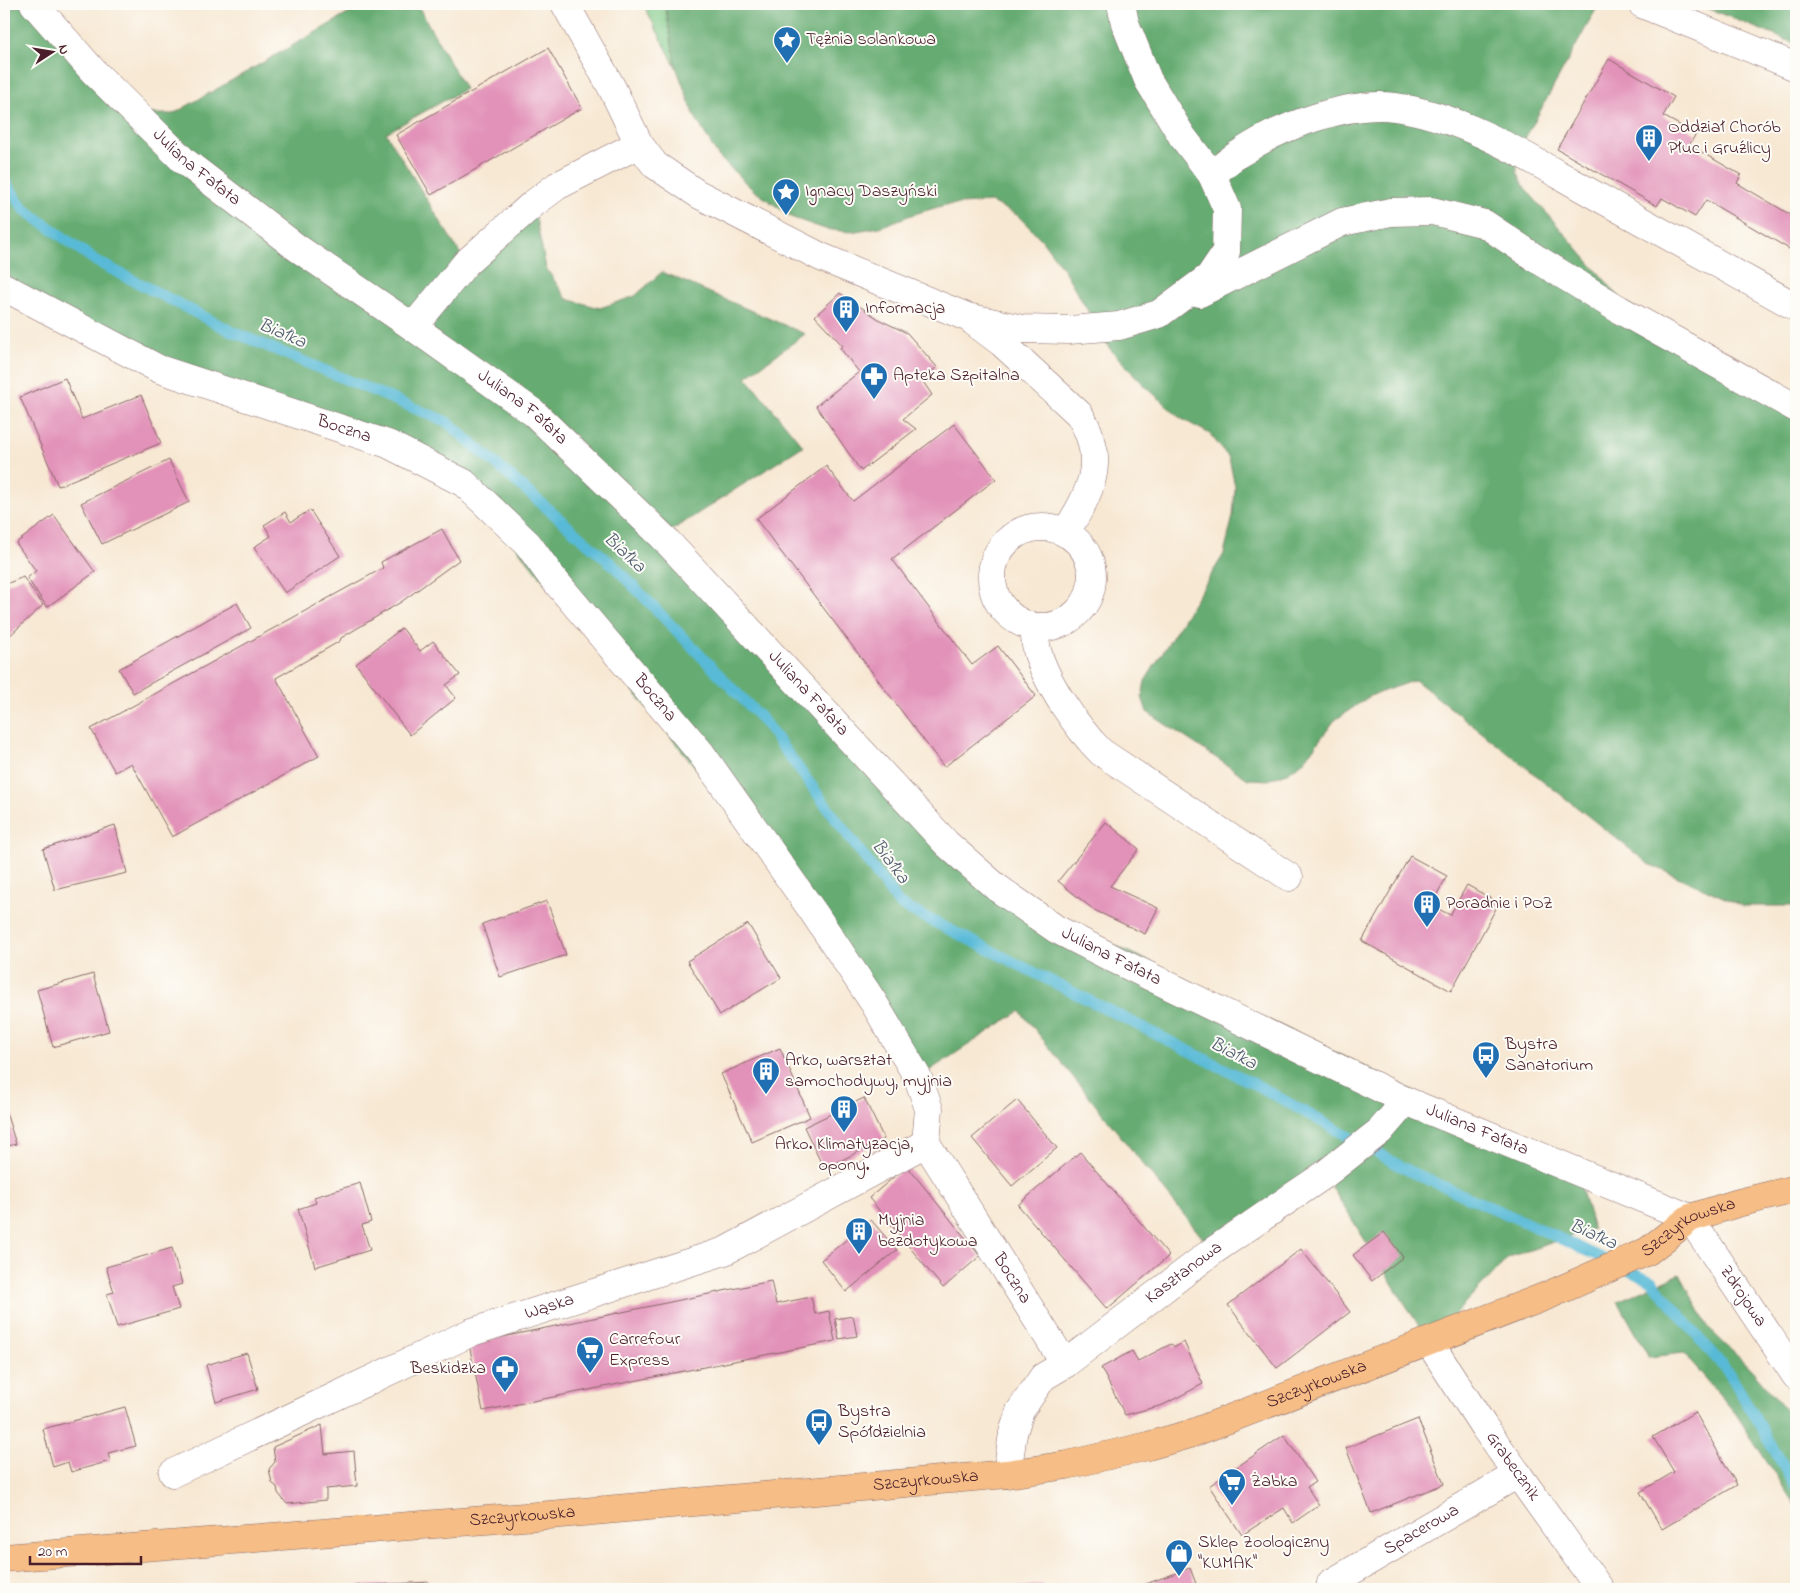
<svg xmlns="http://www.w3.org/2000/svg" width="1800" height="1593" font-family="'Indie Flower',sans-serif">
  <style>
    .green { fill: #7dc885; stroke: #647458 }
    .forest { fill: #66ac72; stroke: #58664e }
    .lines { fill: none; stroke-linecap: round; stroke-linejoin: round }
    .stream { stroke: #59bad7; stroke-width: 11 }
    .building { fill: #e291b8 }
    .minor-casing { stroke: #876566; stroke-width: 29 }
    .major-casing { stroke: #876566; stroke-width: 29 }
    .minor { stroke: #fff; stroke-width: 28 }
    .major { stroke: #f6be86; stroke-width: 28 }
    .labels { text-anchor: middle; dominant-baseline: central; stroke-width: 4; stroke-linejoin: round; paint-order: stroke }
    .poi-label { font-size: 18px; fill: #4a1f2b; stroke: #fdfcf7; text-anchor: start }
    .street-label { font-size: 18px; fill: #4a1f2b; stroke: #fdfcf7 }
    .water-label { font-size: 19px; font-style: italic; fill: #505d70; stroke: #fdfcf7 }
  </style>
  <rect width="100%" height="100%" fill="#fdfcf7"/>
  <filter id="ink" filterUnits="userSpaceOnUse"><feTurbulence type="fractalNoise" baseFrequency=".02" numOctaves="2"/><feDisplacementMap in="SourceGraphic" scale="10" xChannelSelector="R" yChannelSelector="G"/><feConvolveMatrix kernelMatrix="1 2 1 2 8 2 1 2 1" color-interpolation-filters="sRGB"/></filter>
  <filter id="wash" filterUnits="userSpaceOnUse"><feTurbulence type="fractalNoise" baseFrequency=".0096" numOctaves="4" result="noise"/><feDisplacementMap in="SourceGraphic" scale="20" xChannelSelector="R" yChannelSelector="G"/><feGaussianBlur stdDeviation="1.12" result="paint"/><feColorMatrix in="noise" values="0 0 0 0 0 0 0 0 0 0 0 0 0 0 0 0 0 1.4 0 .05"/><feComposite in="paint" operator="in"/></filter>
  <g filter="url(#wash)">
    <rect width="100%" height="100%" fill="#f7e8d3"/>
    <path class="green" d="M643,4H665L676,67Z"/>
    <path class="forest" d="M27,4L136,114H173L365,4H417L465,89L386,133L466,263L533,204L546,268L567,299L600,308L635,296L662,272L805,334L746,377L803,446L663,536L996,887L1576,1170L1593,1229L1509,1257L1429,1342L1324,1175L1213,1251L1020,1011L918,1078L814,913L464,483L159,369L4,277V9Z
      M665,4H1599L1517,153V172L1525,188L1622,300L1796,409V906H1743L1649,864L1415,680L1370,696L1335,720L1303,762L1287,773L1268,780L1248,779L1147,712L1142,697L1145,681L1224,554L1233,516L1235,487L1229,458L1210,434L1180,418L1144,385L1110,349L1064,270L1042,240L1017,215L991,202L945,205L911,215L880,227L850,232L825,229L793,218L752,189L718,156L694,115L676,67Z
      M1697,4H1796V44Z
      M1680,1274L1709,1329L1750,1368L1796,1421V1507L1736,1414L1684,1353L1649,1357L1618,1301Z"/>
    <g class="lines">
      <path class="stream" d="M4,180L24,209L96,261L231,331L447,422L613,565L762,719L899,904L1262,1088L1413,1173L1520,1220L1652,1281L1731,1376L1796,1487"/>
    </g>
    <g id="blocks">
      <path class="building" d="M548,48L582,108L431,195L396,135Z
        M1609,59L1674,97L1663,116L1696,134L1689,145L1741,175L1737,183L1796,218V253L1706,200L1695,217L1662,198L1657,206L1557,149Z
        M840,293L880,320L907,333L937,367L922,380L932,395L903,419L916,429L861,471L816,406L859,372L840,348L843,346L815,316Z
        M65,378L82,419L141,395L161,443L58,486L20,397Z
        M954,424L996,479L892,559L972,665L998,646L1036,696L944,767L756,519L826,466L853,501Z
        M169,460L189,502L102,544L81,503Z
        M310,510L340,556L285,593L254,547L271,536L264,525L285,512L291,522Z
        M54,515L95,572L47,607L27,578L36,571L16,543Z
        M442,529L459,560L401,602L341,638L340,641L276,678L319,756L172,837L131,763L115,772L91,729L383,568L381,562Z
        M23,577L43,605L4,641V585Z
        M237,603L251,628L133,693L119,669Z
        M402,628L420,651L433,641L460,675L446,685L456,698L410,735L356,664Z
        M1106,822L1139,849L1110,886L1158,908L1145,934L1094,910L1058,881Z
        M115,825L127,873L55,890L43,849Z
        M1410,856L1447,876L1431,905L1450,915L1467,885L1499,903L1451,991L1362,941Z
        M547,901L566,955L500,977L482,924Z
        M748,924L781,978L720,1015L687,961Z
        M93,974L109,1031L53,1047L37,990Z
        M780,1048L810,1117L752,1142L721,1074Z
        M864,1098L884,1139L824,1169L804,1127Z
        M1017,1100L1057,1148L1012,1186L972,1138Z
        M4,1106L16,1144L4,1147Z
        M1080,1152L1169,1256L1107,1309L1018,1205Z
        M907,1166L980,1256L943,1288L869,1198Z
        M360,1183L371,1222L362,1225L370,1250L315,1267L298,1209L316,1203L314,1197Z
        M871,1220L897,1250L846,1292L821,1260Z
        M1384,1232L1403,1257L1372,1281L1353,1255Z
        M172,1248L182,1284L172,1287L179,1309L117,1327L107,1294L114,1292L106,1267Z
        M1301,1249L1350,1312L1277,1368L1228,1305Z
        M771,1281L776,1304L811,1297L815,1314L829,1311L835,1341L483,1411L469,1344Z
        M853,1316L857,1336L839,1339L835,1319Z
        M1184,1342L1203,1384L1163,1405L1125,1415L1101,1368L1132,1351L1138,1361L1171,1344L1175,1347Z
        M247,1353L258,1389L216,1402L206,1365Z
        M125,1407L136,1446L108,1453L110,1461L71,1472L68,1462L53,1467L43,1429Z
        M1695,1412L1737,1485L1662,1529L1640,1492L1674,1472L1653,1437Z
        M1418,1419L1444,1484L1371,1513L1346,1448Z
        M322,1425L325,1454L354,1451L357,1486L326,1489V1500L287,1504L278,1493L277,1487L272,1483L269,1469L275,1462L273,1447Z
        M1284,1435L1315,1482L1307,1487L1319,1505L1293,1523L1284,1508L1242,1535L1209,1486Z
        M1190,1568L1198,1589H1141L1140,1586Z
        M429,1582L431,1589H354V1586Z
        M1042,1584L1043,1589H1015V1588Z"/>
    </g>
  </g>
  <g filter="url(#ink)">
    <use href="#blocks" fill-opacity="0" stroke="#876566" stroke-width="1"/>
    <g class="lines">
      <g class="minor-casing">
        <g id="minor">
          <path id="s1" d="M34,4L93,71L184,161L296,247L413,327L534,413L663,537L947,844L996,887L1056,929L1116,960L1406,1101L1690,1218L1796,1376"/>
          <path d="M565,4L612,88L639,144"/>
          <path d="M1642,4L1796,67"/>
          <path d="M1212,175C1222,167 1231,158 1242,152C1281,126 1348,101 1395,107C1466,117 1530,159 1591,193C1660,231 1728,269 1796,307"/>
          <path id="s2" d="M4,287L159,369L388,444L464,483L528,544L551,576L701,753L814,913L874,1003L918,1078L929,1109L926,1143L1065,1364"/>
          <path d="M1200,293L1342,222L1391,212L1432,211L1485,224L1537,259L1620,310L1796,408"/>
          <path d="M974,322L1002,343L1079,414C1108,460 1091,492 1065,533"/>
          <path d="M413,327L466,263L533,204L557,186L639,144L655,165L698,194L821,257L967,317L1022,329L1069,330L1119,326L1159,314L1209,277L1226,252L1227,209L1212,175L1182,136L1148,80L1125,23L1121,4"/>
          <circle cx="1042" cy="577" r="50"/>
          <path d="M1034,627C1035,635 1035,643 1037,650C1046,683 1077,728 1101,752L1289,877"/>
          <path id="s3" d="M1429,1342L1484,1427L1600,1589"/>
          <path id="s4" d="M173,1473L472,1332L725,1251L926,1143"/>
          <path id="s5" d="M1007,1474L1013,1433L1020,1411L1043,1377L1065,1364L1213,1251L1324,1175L1380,1131L1406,1101"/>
          <path id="s6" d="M1330,1589L1331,1583L1518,1474"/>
        </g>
      </g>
      <g class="major-casing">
        <g id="major">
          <path id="s7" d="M4,1558L549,1515L1007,1474L1067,1465L1148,1446L1190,1434L1549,1295L1648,1251L1690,1218L1738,1203L1796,1189"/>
        </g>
      </g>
      <use href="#minor" class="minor"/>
      <use href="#major" class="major"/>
    </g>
  </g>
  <defs>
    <g id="sight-pin" transform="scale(1.4375)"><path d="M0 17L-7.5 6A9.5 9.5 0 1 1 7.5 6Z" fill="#1f6fb2" stroke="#fdfcf7"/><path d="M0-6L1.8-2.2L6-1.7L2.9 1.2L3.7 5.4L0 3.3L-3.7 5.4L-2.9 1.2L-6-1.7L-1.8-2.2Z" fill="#fff"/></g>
    <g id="building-pin" transform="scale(1.4375)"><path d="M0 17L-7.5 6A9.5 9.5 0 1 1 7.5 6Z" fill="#1f6fb2" stroke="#fdfcf7"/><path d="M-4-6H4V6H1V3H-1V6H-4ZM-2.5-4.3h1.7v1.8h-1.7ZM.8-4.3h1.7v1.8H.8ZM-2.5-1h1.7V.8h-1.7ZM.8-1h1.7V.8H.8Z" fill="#fff"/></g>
    <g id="pharmacy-pin" transform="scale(1.4375)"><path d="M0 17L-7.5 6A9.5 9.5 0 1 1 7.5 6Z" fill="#1f6fb2" stroke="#fdfcf7"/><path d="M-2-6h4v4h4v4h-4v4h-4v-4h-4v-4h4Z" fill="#fff"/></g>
    <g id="bus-pin" transform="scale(1.4375)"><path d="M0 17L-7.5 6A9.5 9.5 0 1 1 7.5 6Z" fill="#1f6fb2" stroke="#fdfcf7"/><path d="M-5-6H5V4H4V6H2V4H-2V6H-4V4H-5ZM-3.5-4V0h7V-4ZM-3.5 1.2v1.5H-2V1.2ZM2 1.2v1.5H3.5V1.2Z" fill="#fff"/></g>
    <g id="supermarket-pin" transform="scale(1.4375)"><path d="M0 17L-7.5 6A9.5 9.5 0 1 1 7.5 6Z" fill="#1f6fb2" stroke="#fdfcf7"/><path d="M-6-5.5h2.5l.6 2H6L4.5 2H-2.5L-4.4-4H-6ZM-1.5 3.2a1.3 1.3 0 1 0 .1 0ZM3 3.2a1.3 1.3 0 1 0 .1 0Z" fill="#fff"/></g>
    <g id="shop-pin" transform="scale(1.4375)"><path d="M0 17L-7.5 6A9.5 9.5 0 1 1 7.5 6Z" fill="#1f6fb2" stroke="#fdfcf7"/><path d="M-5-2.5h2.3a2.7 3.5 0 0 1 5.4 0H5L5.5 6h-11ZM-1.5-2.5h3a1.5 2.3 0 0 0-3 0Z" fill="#fff"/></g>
  </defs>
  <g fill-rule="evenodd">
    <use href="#sight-pin" x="787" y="40"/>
    <use href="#building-pin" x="1649" y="138"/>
    <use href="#sight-pin" x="786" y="192"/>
    <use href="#building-pin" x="846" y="309"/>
    <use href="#pharmacy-pin" x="874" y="376"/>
    <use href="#building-pin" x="1427" y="904"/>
    <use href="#bus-pin" x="1486" y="1055"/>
    <use href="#building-pin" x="766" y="1071"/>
    <use href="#building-pin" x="844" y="1109"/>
    <use href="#building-pin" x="859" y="1231"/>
    <use href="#supermarket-pin" x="590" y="1350"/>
    <use href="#pharmacy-pin" x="505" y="1369"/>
    <use href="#bus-pin" x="819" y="1422"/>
    <use href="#supermarket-pin" x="1232" y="1482"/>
    <use href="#shop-pin" x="1179" y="1553"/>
  </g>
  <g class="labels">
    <g class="poi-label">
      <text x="806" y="40">Tężnia solankowa</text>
      <text x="1668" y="128">Oddział Chorób<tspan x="1668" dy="21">Płuc i Gruźlicy</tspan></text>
      <text x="805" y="192">Ignacy Daszyński</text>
      <text x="865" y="309">Informacja</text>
      <text x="893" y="376">Apteka Szpitalna</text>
      <text x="1446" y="904">Poradnie i POZ</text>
      <text x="1505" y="1045">Bystra<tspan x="1505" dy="21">Sanatorium</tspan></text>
      <text x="785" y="1061">Arko, warsztat<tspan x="785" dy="21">samochodywy, myjnia</tspan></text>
      <text x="844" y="1145" text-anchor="middle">Arko. Klimatyzacja,<tspan x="844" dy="21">opony.</tspan></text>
      <text x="878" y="1221">Myjnia<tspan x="878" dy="21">bezdotykowa</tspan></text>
      <text x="609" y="1340">Carrefour<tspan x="609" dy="21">Express</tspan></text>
      <text x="486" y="1369" text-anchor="end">Beskidzka</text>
      <text x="838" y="1412">Bystra<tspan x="838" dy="21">Spółdzielnia</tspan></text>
      <text x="1251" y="1482">Żabka</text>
      <text x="1198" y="1543">Sklep Zoologiczny<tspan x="1198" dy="21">"KUMAK"</tspan></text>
    </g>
    <g class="street-label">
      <text stroke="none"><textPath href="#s1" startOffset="231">Juliana Fałata</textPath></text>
      <text stroke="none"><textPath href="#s1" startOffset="636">Juliana Fałata</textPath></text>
      <text stroke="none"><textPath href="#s2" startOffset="370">Boczna</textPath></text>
      <text stroke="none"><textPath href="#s1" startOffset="1041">Juliana Fałata</textPath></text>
      <text stroke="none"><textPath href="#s2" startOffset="790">Boczna</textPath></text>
      <text stroke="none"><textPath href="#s1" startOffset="1446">Juliana Fałata</textPath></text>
      <text stroke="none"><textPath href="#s1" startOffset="1851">Juliana Fałata</textPath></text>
      <text stroke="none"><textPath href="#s7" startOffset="1735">Szczyrkowska</textPath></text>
      <text stroke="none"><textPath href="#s5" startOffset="281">Kasztanowa</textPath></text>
      <text stroke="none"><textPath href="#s2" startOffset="1480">Boczna</textPath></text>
      <text stroke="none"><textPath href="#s1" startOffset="2176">Zdrojowa</textPath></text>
      <text stroke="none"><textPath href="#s4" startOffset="412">Wąska</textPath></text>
      <text stroke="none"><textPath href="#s7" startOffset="1330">Szczyrkowska</textPath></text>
      <text stroke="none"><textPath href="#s3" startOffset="150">Grabecznik</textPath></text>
      <text stroke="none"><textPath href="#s7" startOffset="925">Szczyrkowska</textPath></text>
      <text stroke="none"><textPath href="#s7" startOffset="520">Szczyrkowska</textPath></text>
      <text stroke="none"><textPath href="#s6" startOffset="111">Spacerowa</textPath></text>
    </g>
    <g class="water-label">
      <text transform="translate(282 334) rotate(23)">Białka</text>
      <text transform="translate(624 553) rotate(43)">Białka</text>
      <text transform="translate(890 862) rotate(53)">Białka</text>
      <text transform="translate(1233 1054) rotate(27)">Białka</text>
      <text transform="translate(1593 1235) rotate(24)">Białka</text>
    </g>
  </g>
  <rect width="1800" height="1593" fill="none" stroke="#fdfcf7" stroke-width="20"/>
  <g transform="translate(52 52) rotate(78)" stroke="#fdfcf7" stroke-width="4" paint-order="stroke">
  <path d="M0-4L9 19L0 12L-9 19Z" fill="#4a1f2b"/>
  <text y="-8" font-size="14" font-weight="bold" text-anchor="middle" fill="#4a1f2b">N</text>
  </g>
  <path d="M30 1556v8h111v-8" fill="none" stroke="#4a1f2b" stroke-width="2.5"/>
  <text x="38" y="1556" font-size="15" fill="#4a1f2b" stroke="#fdfcf7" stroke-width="4" paint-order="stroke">20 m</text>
</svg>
